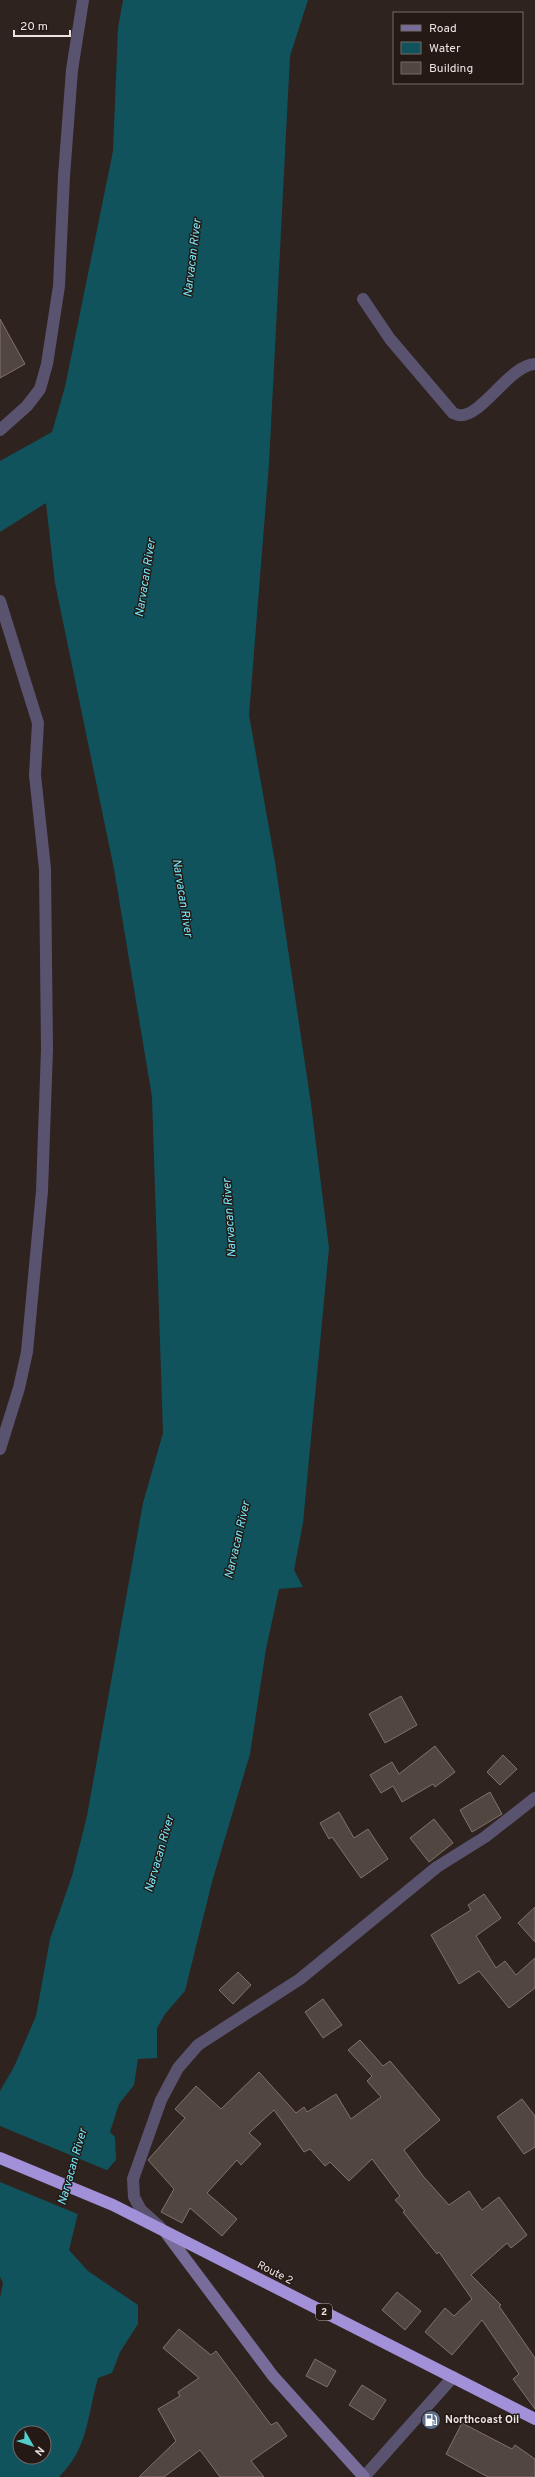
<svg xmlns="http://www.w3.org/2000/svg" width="535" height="2477" font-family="Overpass,sans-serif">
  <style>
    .water { fill: #11535c; fill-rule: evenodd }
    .pier { fill: #2e231f }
    .building { fill: #524641; stroke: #80726d }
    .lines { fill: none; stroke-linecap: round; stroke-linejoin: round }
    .street { stroke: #5a5370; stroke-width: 12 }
    .secondary { stroke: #776c9a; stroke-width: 12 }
    .highway { stroke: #a290d8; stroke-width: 12 }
    .labels { text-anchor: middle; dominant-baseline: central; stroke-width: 3; stroke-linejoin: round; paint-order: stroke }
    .shield { fill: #241915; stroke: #b0a7a4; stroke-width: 1 }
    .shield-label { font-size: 10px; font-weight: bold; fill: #ece4e1 }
    .street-label { font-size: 11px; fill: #ece4e1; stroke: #241915 }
    .poi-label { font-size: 11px; font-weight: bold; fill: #ece4e1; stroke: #241915; text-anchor: start }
    .water-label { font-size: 12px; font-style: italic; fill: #73e9fb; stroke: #241915 }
  </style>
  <rect width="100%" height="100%" fill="#2e231f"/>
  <path class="water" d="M123,0H308L290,56L269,464L249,715L275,862L311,1104L329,1248L303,1523L294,1570L303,1587L279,1589L266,1649L250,1754L212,1882L185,1991L165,2014L157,2028V2058L138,2059L134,2085L119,2104L110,2132L115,2137L116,2160L87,2193L77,2217L69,2250L88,2271L138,2305V2324L120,2352L112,2373L98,2378C87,2416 89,2447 59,2477H0V2298L3,2283L0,2277V2091L14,2067L36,2016L50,1939L72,1876L87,1816L143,1503L163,1433L152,1097L114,869L55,583L46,503L0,532V461L52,432L65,387L113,151L118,28ZM20,2433H44V2457H20Z"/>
  <path class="pier" d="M0,2126L109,2171L89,2194L80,2215L0,2182Z"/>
  <path class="building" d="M0,319L25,364L0,378Z
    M401,1696L417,1725L385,1743L369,1714Z
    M435,1746L455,1772L435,1787L433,1784L402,1802L393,1786L381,1793L370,1775L392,1762L399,1774Z
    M503,1755L517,1769L500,1785L487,1772Z
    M490,1792L502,1814L472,1832L460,1810Z
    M339,1812L354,1838L368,1829L388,1859L361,1878L332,1837L329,1839L320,1823Z
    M434,1819L453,1843L429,1862L410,1838Z
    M484,1894L501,1918L476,1936L496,1968L505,1961L516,1975L535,1958V1988L509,2008L479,1971L459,1984L431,1935L471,1910L468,1905Z
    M535,1907V1942L518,1923Z
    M238,1972L251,1985L233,2004L219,1990Z
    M323,1999L342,2025L323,2038L305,2012Z
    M360,2040L383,2066L390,2061L440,2120L404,2150L423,2176L449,2205L469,2191L482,2210L499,2197L527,2235L511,2248L507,2243L471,2275L501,2305L499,2306L535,2358V2409L513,2379L519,2374L482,2320L452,2355L425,2332L445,2308L454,2316L472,2299L439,2252L437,2254L403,2212L405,2211L395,2200L400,2196L372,2159L349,2181L330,2162L325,2166L310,2149L304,2152L274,2110L249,2133L261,2144L241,2165L237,2160L207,2193L237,2219L222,2236L190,2208L182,2223L161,2212L174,2189L148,2160L185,2118L175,2109L196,2086L221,2109L259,2072L296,2113L304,2107L307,2112L336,2094L351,2119L381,2097L367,2081L372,2076L348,2050Z
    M522,2099L535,2116V2147L524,2154L497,2117Z
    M397,2292L421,2311L405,2330L382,2310Z
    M179,2329L211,2355L216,2351L271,2425L277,2422L287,2436L251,2461L264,2477H220L200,2450L164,2477H139L176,2441L158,2409L180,2396L178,2392L199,2378L163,2348Z
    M315,2359L336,2371L327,2387L306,2376Z
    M362,2385L386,2400L373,2420L349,2405Z
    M462,2423L512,2449L515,2445L535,2459V2477H488L446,2454Z"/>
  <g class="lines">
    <path class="street" d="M363,299L390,339L453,413L458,415C480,420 509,365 535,364
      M0,430L27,406L40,389L47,364L59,286L64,176L72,70L83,0
      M0,601L38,723L35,775L45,869L47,1049L42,1191L27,1352L19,1388L0,1449
      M160,2227L141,2210L134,2197L133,2179L161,2100L178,2068L198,2045L300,1979L437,1867L485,1837L535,1798
      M364,2477L453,2377"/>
    <path class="secondary" d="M166,2233L273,2376L364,2477"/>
    <path class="highway" d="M0,2158L113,2205L535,2419"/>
  </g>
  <defs>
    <g id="fuel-disc" transform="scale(1)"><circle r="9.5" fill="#5c6f8a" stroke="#241915"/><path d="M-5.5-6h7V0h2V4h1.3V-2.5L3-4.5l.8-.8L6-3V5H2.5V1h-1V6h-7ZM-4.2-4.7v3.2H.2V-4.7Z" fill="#fff"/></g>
  </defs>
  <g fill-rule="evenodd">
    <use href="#fuel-disc" x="431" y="2420"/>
  </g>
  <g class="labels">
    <rect class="shield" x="316" y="2304" width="16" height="16" rx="3"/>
    <g class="shield-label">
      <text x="324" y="2312">2</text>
    </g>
    <g class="street-label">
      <text transform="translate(275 2273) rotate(27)">Route 2</text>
    </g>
    <g class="poi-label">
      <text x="445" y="2420">Northcoast Oil</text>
    </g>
    <g class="water-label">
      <text transform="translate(193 258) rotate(-83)">Narvacan River</text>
      <text transform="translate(146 578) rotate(-81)">Narvacan River</text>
      <text transform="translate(182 898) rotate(81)">Narvacan River</text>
      <text transform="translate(230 1218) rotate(-94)">Narvacan River</text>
      <text transform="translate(238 1540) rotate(-77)">Narvacan River</text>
      <text transform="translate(160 1854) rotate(-74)">Narvacan River</text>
      <text transform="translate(73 2167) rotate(-74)">Narvacan River</text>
    </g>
  </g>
  <rect x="393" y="12" width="130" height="72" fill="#241915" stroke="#746a67"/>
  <rect x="401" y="25" width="20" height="6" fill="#776c9a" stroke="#746a67"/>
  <text x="429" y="32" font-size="12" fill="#ece4e1">Road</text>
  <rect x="401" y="42" width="20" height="12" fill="#11535c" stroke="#746a67"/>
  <text x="429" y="52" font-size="12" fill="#ece4e1">Water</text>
  <rect x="401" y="62" width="20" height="12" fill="#524641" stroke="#746a67"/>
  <text x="429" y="72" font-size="12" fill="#ece4e1">Building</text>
  <g transform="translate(32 2445) rotate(129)"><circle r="19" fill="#241915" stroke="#746a67"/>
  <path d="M0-3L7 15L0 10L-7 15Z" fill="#53cdc9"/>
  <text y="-6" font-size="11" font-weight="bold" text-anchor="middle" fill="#ece4e1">N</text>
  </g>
  <path d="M14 30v6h56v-6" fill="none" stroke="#ece4e1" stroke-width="2"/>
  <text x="20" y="30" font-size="12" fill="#ece4e1" stroke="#241915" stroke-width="3" paint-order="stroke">20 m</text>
</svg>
